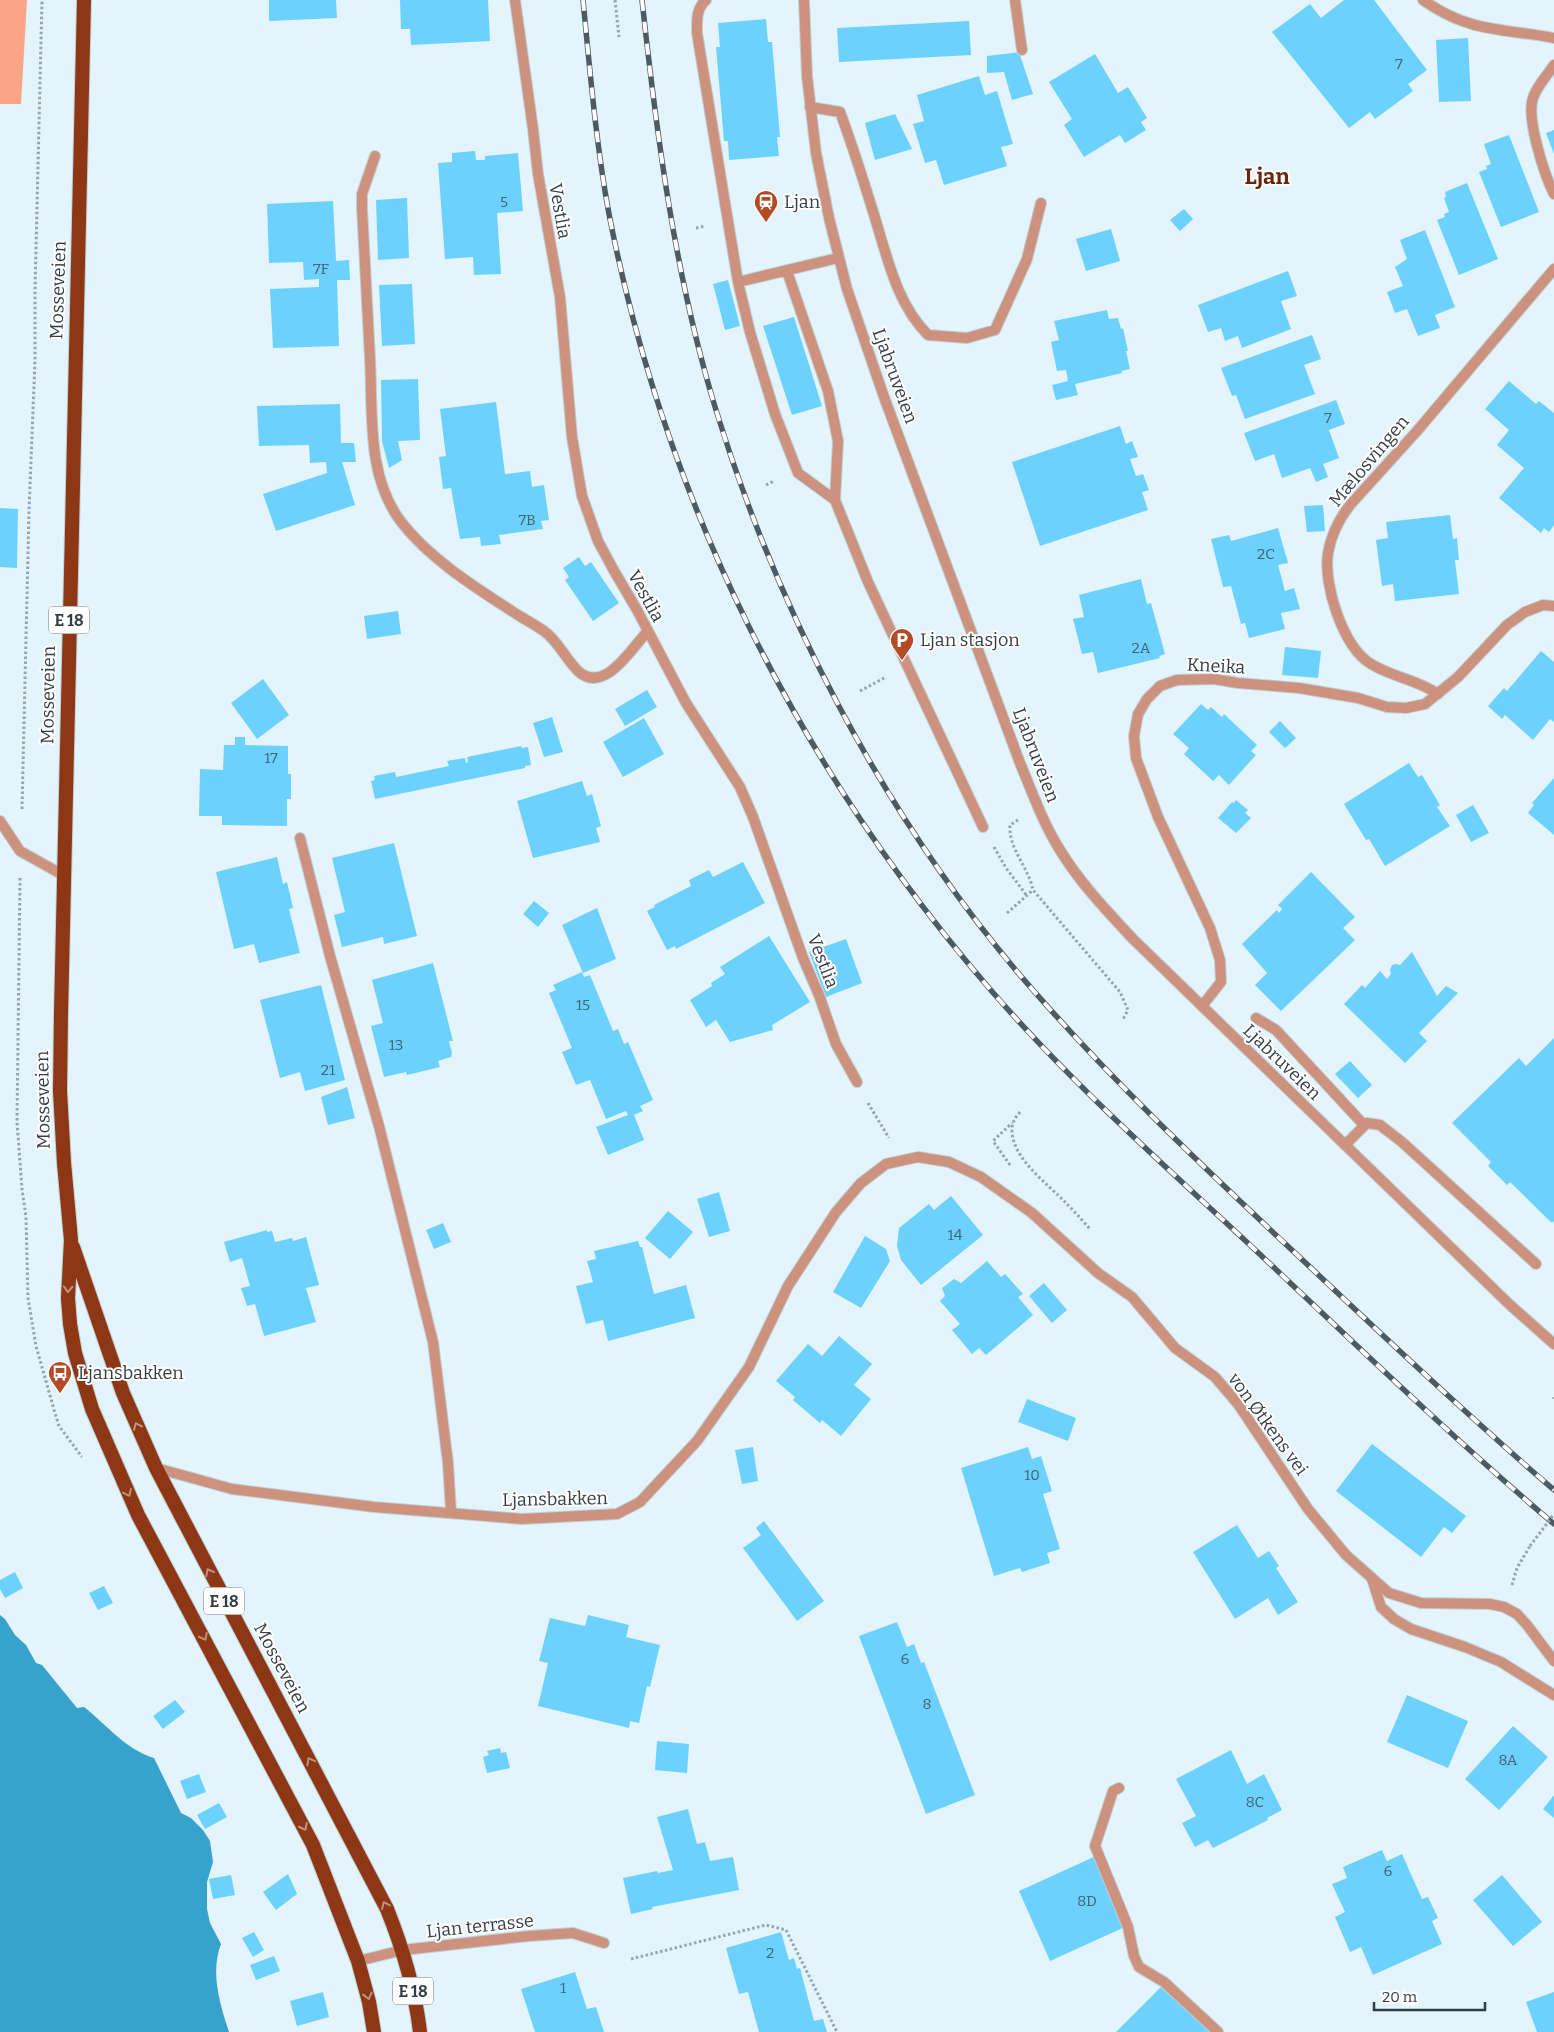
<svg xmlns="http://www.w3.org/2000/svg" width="1554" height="2032" font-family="Bitter,serif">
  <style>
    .green { fill: #faa587 }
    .water { fill: #37a3cc }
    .building { fill: #6cd2fd }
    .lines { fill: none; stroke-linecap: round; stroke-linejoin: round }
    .service-casing { stroke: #c0d0d7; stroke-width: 12 }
    .minor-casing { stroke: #c0d0d7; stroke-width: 12 }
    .tertiary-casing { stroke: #c0d0d7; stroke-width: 12 }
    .trunk-casing { stroke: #c0d0d7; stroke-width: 16 }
    .path { stroke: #96a4ac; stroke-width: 3; stroke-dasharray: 2.5 2.5; stroke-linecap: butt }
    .service { stroke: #cd927e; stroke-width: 10 }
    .minor { stroke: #cd927e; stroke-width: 10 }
    .tertiary { stroke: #cd927e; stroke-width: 10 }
    .trunk { stroke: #8e3714; stroke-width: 14 }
    .rail-casing { stroke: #4e5a61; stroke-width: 5.5 }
    .rail { stroke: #fefefe; stroke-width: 4; stroke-dasharray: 11; stroke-linecap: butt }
    .path-bridge { stroke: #96a4ac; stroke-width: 3; stroke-dasharray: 2.5 2.5; stroke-linecap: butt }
    .oneway { stroke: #c0917d }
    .labels { text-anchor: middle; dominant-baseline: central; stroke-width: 4; stroke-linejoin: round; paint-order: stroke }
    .number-label { font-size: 15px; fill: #416372 }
    .shield { fill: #fefefe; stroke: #70787c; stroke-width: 1 }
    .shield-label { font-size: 16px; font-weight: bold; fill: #333e44 }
    .poi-label { font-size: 18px; fill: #333e44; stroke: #fefefe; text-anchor: start }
    .street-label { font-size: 18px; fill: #333e44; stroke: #fefefe }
    .district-label { font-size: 22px; font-weight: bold; fill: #66250c; stroke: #fefefe }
  </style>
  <rect width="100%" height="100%" fill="#e3f4fc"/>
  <path class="green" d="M0,0H27L21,104H0Z"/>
  <path class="water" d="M0,1615L5,1619L15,1635L26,1645L36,1663L42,1665L77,1708L84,1707C108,1726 125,1749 154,1758L181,1813L191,1818L203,1830L210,1841L213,1862L207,1882V1909L210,1923L221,1944C210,1973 220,2004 229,2032H0Z"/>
  <path class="building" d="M269,0H336L337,18L269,21Z
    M400,0H488L490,41L411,45L410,29H401Z
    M1344,0H1374L1427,70L1408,84L1413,91L1375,119L1370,112L1349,128L1272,32L1310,4L1321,18Z
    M766,19L768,42H772L780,137H777L779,156L729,160L728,141H724L716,47H720L718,23Z
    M969,21L971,55L839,62L837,28Z
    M1468,38L1471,101L1439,102L1436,40Z
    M1019,52L1033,94L1012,100L1004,72L987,73V56Z
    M1095,54L1118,93L1128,87L1147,118L1141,122L1146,130L1125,143L1120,135L1084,157L1064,125L1072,119L1049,82Z
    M979,76L985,95L997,91L1013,144L1001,147L1007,166L944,185L936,160L925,163L913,124L924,121L917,95Z
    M895,114L912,149L875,160L865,123Z
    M1554,130V154L1546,133Z
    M1509,135L1539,212L1501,227L1479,172L1487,169L1486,166L1491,164L1484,144Z
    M475,151L476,160H485V156L518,153L523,211L497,213L501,274L474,275L473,257L445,259L438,163L452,162V153Z
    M1467,183L1498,259L1459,275L1437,220L1445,217L1444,214L1449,212L1444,198L1446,197L1445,192Z
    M407,198L409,258L378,260L376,200Z
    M333,201L336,261L349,260L350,280H337L339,346L273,348L270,289L319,287V279L304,280L303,262L269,263L267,204Z
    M1184,209L1193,219L1180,231L1170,220Z
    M1111,229L1120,261L1086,271L1076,239Z
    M1425,230L1455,307L1435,315L1440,328L1418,336L1407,309L1395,313L1387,292L1403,286L1395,267L1407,259L1400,240Z
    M1288,271L1297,296L1281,301L1291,329L1242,348L1238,336L1225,341L1221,328L1208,332L1198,305Z
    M728,280L740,326L725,330L713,284Z
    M412,284L415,344L382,346L379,285Z
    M1107,310L1109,319L1118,318L1121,329L1123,328L1128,351H1126L1130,369L1121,371L1122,373L1075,384L1078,395L1056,400L1052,385L1068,381L1066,370L1057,371L1051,342L1059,340L1054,321Z
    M794,317L822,406L792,415L763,326Z
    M1312,335L1321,359L1304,365L1315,394L1245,419L1236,395L1232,396L1221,368Z
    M418,379L420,440L398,441L402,460L389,468L382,441L381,380Z
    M1509,381L1536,404L1539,401L1554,413V525L1549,532L1544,528L1541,533L1499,498L1524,468L1497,445L1509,430L1485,409Z
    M1336,400L1345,424L1329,430L1339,458L1323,464L1328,477L1316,482L1310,468L1282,478L1274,454L1255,461L1244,433Z
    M496,402L505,474L530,471L532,487L544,485L549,520L541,521L543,529L499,535L501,544L481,546L480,537L460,539L451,488L443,489L439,457L446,456L440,409Z
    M340,404L341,443H354L356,462H342L355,505L276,531L263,494L327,473L326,462L310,463L309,445L259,446L257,406Z
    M1120,426L1126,444L1132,441L1138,457L1130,459L1136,476L1143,474L1149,490L1142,492L1148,510L1040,546L1012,462Z
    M1323,505L1325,531L1307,532L1304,506Z
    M0,508L18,509L17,568L0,567Z
    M1450,515L1453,539L1457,538L1459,560H1455L1459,594L1395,601L1393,584L1382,586L1376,540L1388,538L1386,522Z
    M1278,528L1288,563L1278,565L1285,591L1294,588L1300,609L1281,613L1285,629L1249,638L1245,623L1241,624L1231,586L1223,587L1211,539L1229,535L1231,541Z
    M579,557L585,566L591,562L619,603L593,621L565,580L569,577L563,568Z
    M1141,579L1147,604L1151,603L1165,654L1159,656L1160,658L1098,673L1093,652L1082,654L1073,619L1084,617L1079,595Z
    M398,611L401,634L367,639L364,616Z
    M1285,647L1321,651L1318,678L1282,675Z
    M1541,651L1554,662V722L1550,719L1533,740L1505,715L1502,719L1488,706L1504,688L1507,691Z
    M263,679L289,715L257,739L231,703Z
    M647,690L657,707L625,726L615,709Z
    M1201,704L1208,710L1211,707L1222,717L1224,714L1257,745L1251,751L1256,755L1229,785L1219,775L1213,781L1184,754L1189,748L1173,734Z
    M552,717L563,752L544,757L533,723Z
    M644,718L664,754L623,777L603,742Z
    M1280,721L1296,738L1285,748L1269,732Z
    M235,737H245V745L288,746V774H291V799H287V826L222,825V816H199L200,769L223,770L224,745H235Z
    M521,746L522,748L528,747L531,765L525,766V768L375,799L371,781L375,780L374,776L395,772L396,777L449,766L447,761L465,758L466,763L468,762L467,757Z
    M1409,763L1418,777L1422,775L1440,805L1437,807L1450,826L1385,866L1369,839L1366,840L1344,804Z
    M1554,778V835L1528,813L1534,805L1532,803Z
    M582,781L587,796L592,794L601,826L596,828L600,842L533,858L517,801Z
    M1236,800L1248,810L1245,813L1251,818L1236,833L1218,818L1232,802L1234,803Z
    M1473,805L1489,833L1471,842L1456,815Z
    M394,843L417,936L384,944L383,937L342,947L334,915L345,912L332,858Z
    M277,857L283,884L287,882L293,908L289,909L300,953L259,963L254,944L234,949L216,872Z
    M743,862L765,903L676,949L675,946L667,950L647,911L655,907L654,905L691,886L689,880L709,870L713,877Z
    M1311,872L1355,917L1343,928L1355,940L1281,1011L1255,985L1267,973L1242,944L1277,910L1279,913L1282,909L1278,905Z
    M534,901L549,913L538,927L523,914Z
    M597,908L616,959L583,973L562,925Z
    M769,936L810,1002L772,1025L773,1030L730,1042L716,1020L706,1027L690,1000L712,986L711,983L725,974L720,967Z
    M846,939L862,983L826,997L809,952Z
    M1412,952L1437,996L1446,986L1458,993L1419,1033L1427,1041L1405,1063L1344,1004L1362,985L1365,988L1380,971L1387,979L1391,974L1390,970L1392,965L1396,964L1400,965Z
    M433,963L453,1041H449L452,1053L451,1057L438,1061L440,1067L407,1075L406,1072L384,1077L371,1026L383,1023L372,980Z
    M582,972L584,977L590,975L613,1031L618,1029L624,1044L628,1042L653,1100L640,1106L643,1111L634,1115L644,1140L608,1155L596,1127L628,1115L626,1111L606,1119L590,1080L576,1085L562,1052L572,1048L549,993L556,990L553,985Z
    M321,985L345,1080L305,1091L300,1072L280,1078L260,1000Z
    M1554,1038V1221L1552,1223L1510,1182L1507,1185L1488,1166L1491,1162L1452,1123L1519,1058L1526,1066Z
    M1350,1061L1372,1085L1358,1098L1335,1074Z
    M347,1087L355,1118L328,1125L321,1097Z
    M719,1192L730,1231L709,1237L697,1199Z
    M951,1196L983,1235L921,1285L901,1260L897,1246L899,1228L929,1204L934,1210Z
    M668,1211L693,1232L670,1259L645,1238Z
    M443,1223L451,1242L434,1249L426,1230Z
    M267,1230V1232L272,1231L275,1242L292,1238L293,1241L306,1237L319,1285L306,1288L316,1322L264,1336L255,1304L247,1306L241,1288L250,1286L242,1258L230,1262L224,1242Z
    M865,1236L886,1249L890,1261L861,1308L833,1292Z
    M638,1241L640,1247H642L654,1294L686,1285L695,1318L608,1341L603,1320L586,1324L576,1286L593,1282L587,1261L596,1259L594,1251Z
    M987,1261L1001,1277L1005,1274L1023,1294L1018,1297L1033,1315L986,1355L979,1348L972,1354L952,1330L960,1324L940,1301L945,1296L942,1288L954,1279L961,1283Z
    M1044,1283L1067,1310L1052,1323L1029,1296Z
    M839,1336L872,1364L854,1385L871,1399L841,1436L822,1420L820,1423L793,1400L795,1397L776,1381L808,1344L822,1356Z
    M1027,1399L1076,1418L1068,1441L1018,1422Z
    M1372,1444L1466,1516L1452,1533L1444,1527L1421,1557L1336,1491Z
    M753,1447L758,1481L742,1484L735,1450Z
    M1028,1447L1032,1459L1041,1456L1052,1491L1043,1494L1060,1549L1047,1553L1050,1563L1022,1572L1020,1568L994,1576L961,1468Z
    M764,1521L824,1601L797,1621L743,1548L761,1535L756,1528Z
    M1237,1525L1258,1558L1269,1551L1279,1566L1276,1568L1298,1602L1278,1615L1268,1598L1235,1619L1193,1552Z
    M15,1572L23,1588L5,1598L0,1589V1580Z
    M104,1586L113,1603L98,1610L89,1593Z
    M588,1615L629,1625L626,1637L660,1645L650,1687L647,1686L639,1723L630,1721L629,1728L538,1706L548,1663L539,1661L550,1618L585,1626Z
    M897,1622L907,1647L914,1644L921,1663L924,1662L975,1795L926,1814L859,1636Z
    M1407,1695L1468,1721L1448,1768L1387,1742Z
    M175,1700L185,1712L163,1729L153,1716Z
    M1513,1726L1548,1757L1499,1810L1465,1779Z
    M657,1741L689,1744L687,1773L655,1770Z
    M500,1748L501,1753L506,1752L510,1768L487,1773L483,1757L489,1755L487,1751Z
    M1231,1750L1247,1784L1264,1774L1282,1810L1267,1818L1268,1820L1213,1848L1208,1840L1195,1847L1182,1823L1196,1816L1176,1779Z
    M199,1774L206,1792L187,1799L180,1781Z
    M1554,1795V1818L1543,1809Z
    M219,1803L227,1817L205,1829L197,1815Z
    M688,1809L697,1844L705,1842L710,1861L733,1857L739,1890L652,1907L653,1909L631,1914L623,1878L657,1871L658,1873L673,1870L657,1817Z
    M1382,1850L1387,1861L1402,1854L1422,1899L1428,1897L1438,1918L1432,1921L1442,1944L1373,1975L1361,1947L1350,1952L1335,1917L1345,1912L1332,1884L1347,1878L1343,1867Z
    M1096,1856L1127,1926L1050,1961L1019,1891Z
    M288,1874L297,1894L276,1910L263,1892Z
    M231,1875L235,1895L213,1899L209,1879Z
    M1502,1875L1542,1922L1513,1946L1473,1900Z
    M254,1932L264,1950L253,1957L242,1938Z
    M781,1932L789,1960L794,1958L797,1969L800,1968L814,2021L823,2019L827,2032H759L748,1992L739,1994L726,1948Z
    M274,1956L280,1971L256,1980L250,1965Z
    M575,1972L587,2009L596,2007L604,2032H535L521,1989Z
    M1165,1983L1211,2032H1116Z
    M323,1992L329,2017L297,2026L290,2001Z
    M1554,1992V2032H1537L1526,2002Z"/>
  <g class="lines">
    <g class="service-casing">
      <path id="service" d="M706,0C696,8 697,21 697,33L738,282L750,332L775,414L798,473L835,500L868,582L983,827
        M1015,0L1022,50
        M1554,65C1547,76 1534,89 1532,102C1528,123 1544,174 1554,194
        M810,107L840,112C853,147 864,182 875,218C888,260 897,304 928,335L967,338L995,330L1027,259L1041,203
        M375,156L362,194V208C365,258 367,309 370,359C373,414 366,477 402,523C432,561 478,589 518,615C526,620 535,625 544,631C558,641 565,658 578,671C604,695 631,649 647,632
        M787,271L828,391L838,441L835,500
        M738,282L838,258
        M1438,694C1418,680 1392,677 1371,664C1343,647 1323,585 1328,553C1331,536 1339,519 1350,505L1417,431L1554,269
        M753,817L803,958L819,995L836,1044L857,1082
        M0,821L20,851L63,875
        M300,838L330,956L379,1126L433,1342L448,1463L451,1512
        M1256,1018L1276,1030L1364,1125
        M1345,1145L1367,1123L1380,1125L1402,1142L1536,1264
        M1372,1579L1381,1607L1394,1619L1411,1629L1465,1647L1501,1662L1554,1695
        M1119,1788L1113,1791L1095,1846L1128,1927L1134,1956L1139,1967L1164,1982L1218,2032
        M358,1961L403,1950L529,1936L573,1933L604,1943"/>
    </g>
    <g class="minor-casing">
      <path id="minor" d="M515,0L533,129L538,174L560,297L572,437L582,496L598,541L613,569L637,610L686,703L740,787L753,817
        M1423,0C1470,33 1501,28 1554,38
        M1202,1006L1221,982L1220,960L1210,928L1158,817L1136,758L1134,736L1138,714L1147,699L1160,686L1177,680L1214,679L1238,683L1299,688L1358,698L1387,707L1406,708L1425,704L1458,677L1507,625L1525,612L1543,605L1554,606
        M156,1468L232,1489L374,1507L522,1519L617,1514L640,1502L697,1441L749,1367L788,1286L836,1212L861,1183L886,1164L918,1157L949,1162L981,1177L1032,1213L1098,1273L1132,1297L1175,1348L1215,1377L1238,1404L1308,1509L1346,1555L1389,1593L1421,1603L1490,1604L1504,1607L1517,1614L1527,1625L1554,1661"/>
    </g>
    <g class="tertiary-casing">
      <path id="tertiary" d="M804,0L807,76L816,153L829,218L847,289L884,397L1020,763C1032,792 1043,823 1060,850C1080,883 1107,911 1133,939L1509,1304L1554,1344"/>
    </g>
    <g class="trunk-casing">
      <path id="trunk" d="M84,0L61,1014L60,1091L64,1163L71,1240L68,1298L70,1324L75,1353L92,1409L138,1515L313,1845L358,1961L369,2002L374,2032
        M73,1247L123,1393L156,1468L387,1909C403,1949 415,1989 420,2032"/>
    </g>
    <path class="path" d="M615,0L619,37
      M696,228L705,226
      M766,485L774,481
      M860,691L886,677
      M22,809L29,511L35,361V290L42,0
      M1018,820L1010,825C1008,848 1029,868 1033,890L1120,992L1128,1010L1123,1019
      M994,847L1006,868L1027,896
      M20,878L17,1122L22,1189L26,1217L28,1298L36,1346L55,1413L59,1426L82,1457
      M1007,913L1033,890
      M868,1103L889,1138
      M1020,1112C1016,1117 1012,1122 1012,1129C1011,1158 1048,1184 1066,1203C1074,1211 1082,1220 1090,1229
      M1010,1165L993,1141L1012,1123
      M1554,1397V1399
      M1512,1585L1517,1568L1530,1546
      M631,1959L766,1925L786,1930L837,2032"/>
    <use href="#service" class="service"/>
    <use href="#minor" class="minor"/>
    <use href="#tertiary" class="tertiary"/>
    <use href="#trunk" class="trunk"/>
    <g class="rail-casing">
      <path id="rail" d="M583,0C590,71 596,144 609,214C665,501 799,768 989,988C1069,1081 1161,1162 1250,1245C1350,1339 1449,1435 1554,1524
        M642,0C657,138 675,277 716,410C778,612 882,812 1019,974C1104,1073 1198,1162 1293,1251C1379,1332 1465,1413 1554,1490"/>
    </g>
    <use href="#rail" class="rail"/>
    <path class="path-bridge" d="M1530,1546L1554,1514"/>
  </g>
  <defs><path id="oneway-chevron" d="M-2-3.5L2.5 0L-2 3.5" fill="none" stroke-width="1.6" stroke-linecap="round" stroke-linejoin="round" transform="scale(1.25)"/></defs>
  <g class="oneway">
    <use href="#oneway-chevron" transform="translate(68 1289) rotate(93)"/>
    <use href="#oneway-chevron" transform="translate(137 1426) rotate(-114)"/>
    <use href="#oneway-chevron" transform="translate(128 1493) rotate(65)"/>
    <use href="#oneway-chevron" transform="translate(209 1572) rotate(-118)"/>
    <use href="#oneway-chevron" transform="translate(204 1637) rotate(62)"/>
    <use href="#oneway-chevron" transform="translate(310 1761) rotate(-118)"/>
    <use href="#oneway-chevron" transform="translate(304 1827) rotate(63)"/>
    <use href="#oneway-chevron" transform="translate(385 1905) rotate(-115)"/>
    <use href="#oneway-chevron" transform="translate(368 1996) rotate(76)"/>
  </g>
  <defs>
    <g id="station-pin" transform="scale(1.25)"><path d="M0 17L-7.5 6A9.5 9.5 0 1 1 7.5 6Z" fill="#b34c26" stroke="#fefefe"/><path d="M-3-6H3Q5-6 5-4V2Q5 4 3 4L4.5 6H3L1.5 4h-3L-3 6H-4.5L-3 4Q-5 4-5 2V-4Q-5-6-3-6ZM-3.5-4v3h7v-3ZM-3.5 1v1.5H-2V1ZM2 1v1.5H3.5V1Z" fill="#fff"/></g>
    <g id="parking-pin" transform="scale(1.25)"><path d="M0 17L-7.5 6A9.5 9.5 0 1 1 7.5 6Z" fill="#b34c26" stroke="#fefefe"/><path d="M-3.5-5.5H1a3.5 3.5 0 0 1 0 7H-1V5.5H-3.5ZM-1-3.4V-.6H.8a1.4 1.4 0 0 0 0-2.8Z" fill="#fff"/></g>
    <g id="bus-pin" transform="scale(1.25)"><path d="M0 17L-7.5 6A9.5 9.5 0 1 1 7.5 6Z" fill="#b34c26" stroke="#fefefe"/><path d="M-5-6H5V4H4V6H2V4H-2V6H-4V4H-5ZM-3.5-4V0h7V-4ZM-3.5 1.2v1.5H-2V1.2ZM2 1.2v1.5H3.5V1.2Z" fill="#fff"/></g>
  </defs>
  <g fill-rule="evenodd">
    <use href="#station-pin" x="766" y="202"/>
    <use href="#parking-pin" x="902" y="640"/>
    <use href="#bus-pin" x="60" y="1373"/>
  </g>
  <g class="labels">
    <g class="number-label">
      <text x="1399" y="64">7</text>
      <text x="504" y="202">5</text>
      <text x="321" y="269">7F</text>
      <text x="1328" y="418">7</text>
      <text x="527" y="520">7B</text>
      <text x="1266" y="554">2C</text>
      <text x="1141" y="648">2A</text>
      <text x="271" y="758">17</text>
      <text x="583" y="1005">15</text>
      <text x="396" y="1045">13</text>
      <text x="328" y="1070">21</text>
      <text x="955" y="1235">14</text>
      <text x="1032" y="1475">10</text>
      <text x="905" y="1659">6</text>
      <text x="927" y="1704">8</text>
      <text x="1508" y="1760">8A</text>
      <text x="1255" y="1802">8C</text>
      <text x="1388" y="1871">6</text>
      <text x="1087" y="1901">8D</text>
      <text x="770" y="1953">2</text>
      <text x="563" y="1988">1</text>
    </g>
    <g class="shield">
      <rect x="49" y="606.5" width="40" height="27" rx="4"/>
      <rect x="204" y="1587.5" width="40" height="27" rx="4"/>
      <rect x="393" y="1977.5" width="40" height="27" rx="4"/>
    </g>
    <g class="shield-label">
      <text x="69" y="620">E 18</text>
      <text x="224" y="1601">E 18</text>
      <text x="413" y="1991">E 18</text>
    </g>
    <g class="poi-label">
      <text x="784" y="202">Ljan</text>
      <text x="920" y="640">Ljan stasjon</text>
      <text x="78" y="1373">Ljansbakken</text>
    </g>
    <g class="street-label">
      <text transform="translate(560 211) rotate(80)">Vestlia</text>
      <text transform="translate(58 290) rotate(-88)">Mosseveien</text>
      <text transform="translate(895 376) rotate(70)">Ljabruveien</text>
      <text transform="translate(1369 461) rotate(-50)">Mælosvingen</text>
      <text transform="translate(646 596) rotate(61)">Vestlia</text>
      <text transform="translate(1216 666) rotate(3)">Kneika</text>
      <text transform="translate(48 695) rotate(-89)">Mosseveien</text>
      <text transform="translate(1036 755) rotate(69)">Ljabruveien</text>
      <text transform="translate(823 961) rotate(69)">Vestlia</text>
      <text transform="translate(1282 1062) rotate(44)">Ljabruveien</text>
      <text transform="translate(43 1100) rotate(-91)">Mosseveien</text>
      <text transform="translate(1268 1424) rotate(54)">von Øtkens vei</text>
      <text transform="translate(555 1499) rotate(-1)">Ljansbakken</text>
      <text transform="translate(282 1668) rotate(62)">Mosseveien</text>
      <text transform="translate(480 1926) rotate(-6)">Ljan terrasse</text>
    </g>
    <g class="district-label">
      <text x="1267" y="176">Ljan</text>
    </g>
  </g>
  <path d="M1374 2002v8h111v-8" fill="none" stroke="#333e44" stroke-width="2.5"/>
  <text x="1382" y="2002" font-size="15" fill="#333e44" stroke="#fefefe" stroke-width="4" paint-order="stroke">20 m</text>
</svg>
